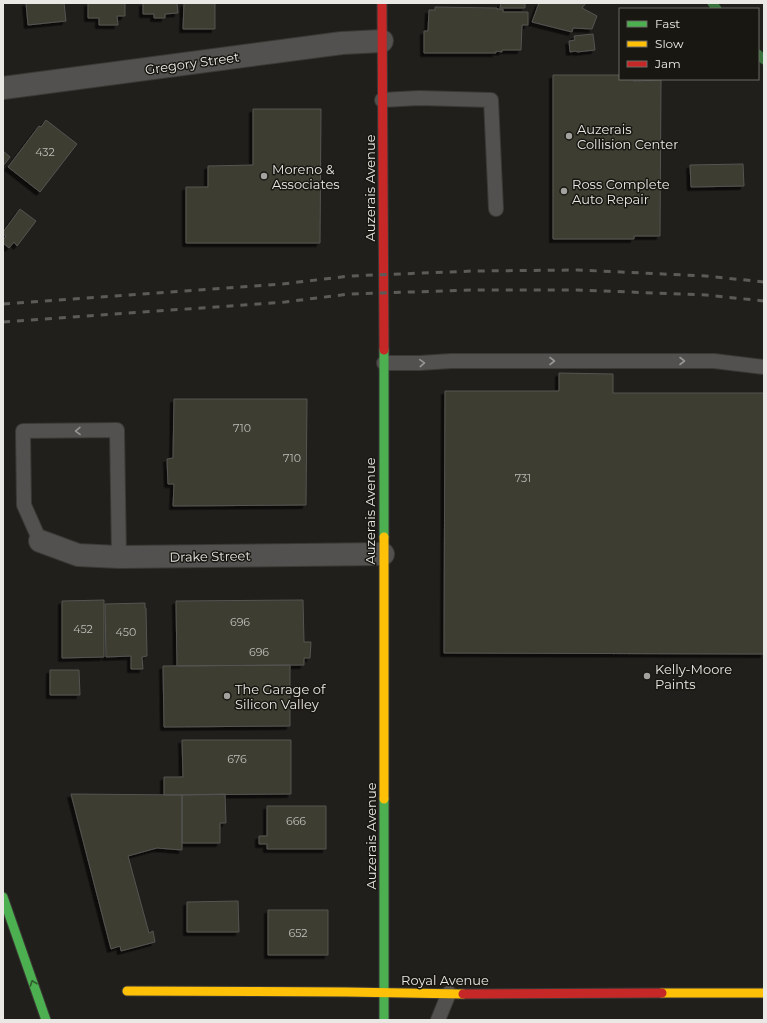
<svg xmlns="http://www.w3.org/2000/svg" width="767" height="1023" font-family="Montserrat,sans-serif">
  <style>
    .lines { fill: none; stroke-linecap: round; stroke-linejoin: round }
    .stream { stroke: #37733b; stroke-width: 9 }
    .building { fill: #3c3c33; stroke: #555451; filter: url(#shadow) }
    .lane-casing { stroke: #3b3936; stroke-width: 16 }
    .street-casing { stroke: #3b3936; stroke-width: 24 }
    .fast-casing { stroke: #3b3936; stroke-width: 11 }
    .slow-casing { stroke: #3b3936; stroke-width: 11 }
    .jam-casing { stroke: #3b3936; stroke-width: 11 }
    .lane { stroke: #52514f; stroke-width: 14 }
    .street { stroke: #52514f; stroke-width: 22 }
    .fast { stroke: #4caf50; stroke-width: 9 }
    .slow { stroke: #ffc107; stroke-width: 9 }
    .jam { stroke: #c62828; stroke-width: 9 }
    .rail { stroke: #5c5b58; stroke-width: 3; stroke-dasharray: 7 7; stroke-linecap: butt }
    .oneway { stroke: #969592 }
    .oneway2 { stroke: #305b2d }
    .poi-dot { fill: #a4a29e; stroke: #191711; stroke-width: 1.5 }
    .labels { text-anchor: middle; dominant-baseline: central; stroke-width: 3; stroke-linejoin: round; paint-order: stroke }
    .number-label { font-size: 11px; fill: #bebdb8 }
    .street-label { font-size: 13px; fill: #eae8e4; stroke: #191711 }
    .poi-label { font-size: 13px; fill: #eae8e4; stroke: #191711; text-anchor: start }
  </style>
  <defs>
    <filter id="shadow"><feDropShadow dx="-3.5" dy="3.5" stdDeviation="0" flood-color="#0009"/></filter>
  </defs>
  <rect width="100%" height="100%" fill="#211f1c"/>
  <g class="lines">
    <path class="stream" d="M712,3L717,9
      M758,54L764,60"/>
  </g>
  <path class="building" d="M26,3H64L66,21L28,25Z
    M88,3H125V16H117L118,25H99V18H88Z
    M143,3H177L178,13L165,14V18H154V14H143Z
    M184,3H215V29H183Z
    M501,3H525V8H500Z
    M539,3H586L582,8L597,16L592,29L573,28L572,32L532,22Z
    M435,7L497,8V9H503V12H528V25H522L521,50H502V52L496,51V53H424V31H428L429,10H435Z
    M593,34L595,50L577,52L576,51L570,52L569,41L575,40L574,36Z
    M553,75H620V79H634V81L661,80L660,236H634V239H553Z
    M253,109H321L320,243H186V187H208V166L253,165Z
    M46,120L77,144L40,192L8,167L39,126L41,127Z
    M3,151L10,157L3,166Z
    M743,164L744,186L691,187L690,165Z
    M20,209L36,221L17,246L14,242L9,248L3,243V240L6,236L3,234V232Z
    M559,373L613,374V393H764V654L444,653L445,391H559Z
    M174,399H307L306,505L173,506L174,484H168L167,459L173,458Z
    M104,600V657L62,658V601Z
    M303,600L304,642H311L310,658H304V665L177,666L176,601Z
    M145,603V608H146L147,656L142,657L143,669H131V656L106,657L105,604Z
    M290,665V726L164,727L163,666Z
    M50,670H79L80,695H50Z
    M182,740H291V794L164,795V777H183Z
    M71,794L182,795V850L157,848L128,856L149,933L153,931L155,942L121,951L120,946L111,949Z
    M225,794L226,823H220V843H182V795Z
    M267,806H326V849H267V844H259V836H267Z
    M238,901L239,932H187V902Z
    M268,910H328V955H268Z"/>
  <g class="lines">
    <g class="lane-casing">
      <path id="lane" d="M382,100L419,98L491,100L496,209
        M384,363H420L451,361H714L764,367
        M40,541L24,505L23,431L117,430L119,557
        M438,1020L449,993"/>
    </g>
    <g class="street-casing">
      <path id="street" d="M3,88L342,43L382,41
        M40,541L78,555L119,557L383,554"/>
    </g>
    <g class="fast-casing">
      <path id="fast" d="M384,350V537
        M384,799V1020
        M3,897L46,1020"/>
    </g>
    <g class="slow-casing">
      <path id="slow" d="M384,537V799
        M127,991L347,992L463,994
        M662,993H764"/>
    </g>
    <g class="jam-casing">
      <path id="jam" d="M382,3L384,350
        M463,994L662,993"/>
    </g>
    <use href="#lane" class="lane"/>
    <use href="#street" class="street"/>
    <use href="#fast" class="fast"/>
    <use href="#slow" class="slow"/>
    <use href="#jam" class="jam"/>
    <path class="rail" d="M3,304L282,284L350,276L473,271L578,270L706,276L764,282
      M3,322L285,302L349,294L474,290H577L706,295L764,301"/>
  </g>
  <defs><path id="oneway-chevron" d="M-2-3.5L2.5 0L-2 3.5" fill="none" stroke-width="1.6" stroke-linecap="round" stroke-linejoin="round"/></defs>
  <g class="oneway">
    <use href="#oneway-chevron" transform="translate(552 361)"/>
    <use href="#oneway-chevron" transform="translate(682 361)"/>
    <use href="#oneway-chevron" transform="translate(422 363) rotate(-3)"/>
    <use href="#oneway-chevron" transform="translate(78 431) rotate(179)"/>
  </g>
  <use class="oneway2" href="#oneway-chevron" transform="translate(33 983) rotate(-109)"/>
  <g class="poi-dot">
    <circle cx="569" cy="136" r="4"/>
    <circle cx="264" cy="176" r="4"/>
    <circle cx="564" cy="191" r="4"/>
    <circle cx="647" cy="676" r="4"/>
    <circle cx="227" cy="696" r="4"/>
  </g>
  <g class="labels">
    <g class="number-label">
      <text x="45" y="152">432</text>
      <text x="242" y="428">710</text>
      <text x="292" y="458">710</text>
      <text x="523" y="478">731</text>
      <text x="240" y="622">696</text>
      <text x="83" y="629">452</text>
      <text x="126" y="632">450</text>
      <text x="259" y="652">696</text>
      <text x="237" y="759">676</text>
      <text x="296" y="821">666</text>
      <text x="298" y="933">652</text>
    </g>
    <g class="street-label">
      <text transform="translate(192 63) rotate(-8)">Gregory Street</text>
      <text transform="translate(370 188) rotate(-90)">Auzerais Avenue</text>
      <text transform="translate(370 511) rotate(-90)">Auzerais Avenue</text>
      <text transform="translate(210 556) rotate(-1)">Drake Street</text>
      <text transform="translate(371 836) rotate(-90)">Auzerais Avenue</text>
      <text x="445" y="980">Royal Avenue</text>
    </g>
    <g class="poi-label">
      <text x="577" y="129">Auzerais<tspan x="577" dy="15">Collision Center</tspan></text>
      <text x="272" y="169">Moreno &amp;<tspan x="272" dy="15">Associates</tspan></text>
      <text x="572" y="184">Ross Complete<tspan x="572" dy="15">Auto Repair</tspan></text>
      <text x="655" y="669">Kelly-Moore<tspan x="655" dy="15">Paints</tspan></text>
      <text x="235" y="689">The Garage of<tspan x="235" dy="15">Silicon Valley</tspan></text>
    </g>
  </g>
  <rect width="767" height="1023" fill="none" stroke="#eae8e4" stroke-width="8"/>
  <rect x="619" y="8" width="140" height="72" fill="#191711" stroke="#6d6b65"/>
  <rect x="627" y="21" width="20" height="6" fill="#4caf50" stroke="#6d6b65"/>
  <text x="655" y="28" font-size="12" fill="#eae8e4">Fast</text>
  <rect x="627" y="41" width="20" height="6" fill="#ffc107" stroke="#6d6b65"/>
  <text x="655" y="48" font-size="12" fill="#eae8e4">Slow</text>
  <rect x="627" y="61" width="20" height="6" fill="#c62828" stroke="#6d6b65"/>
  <text x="655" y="68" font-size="12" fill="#eae8e4">Jam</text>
</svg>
